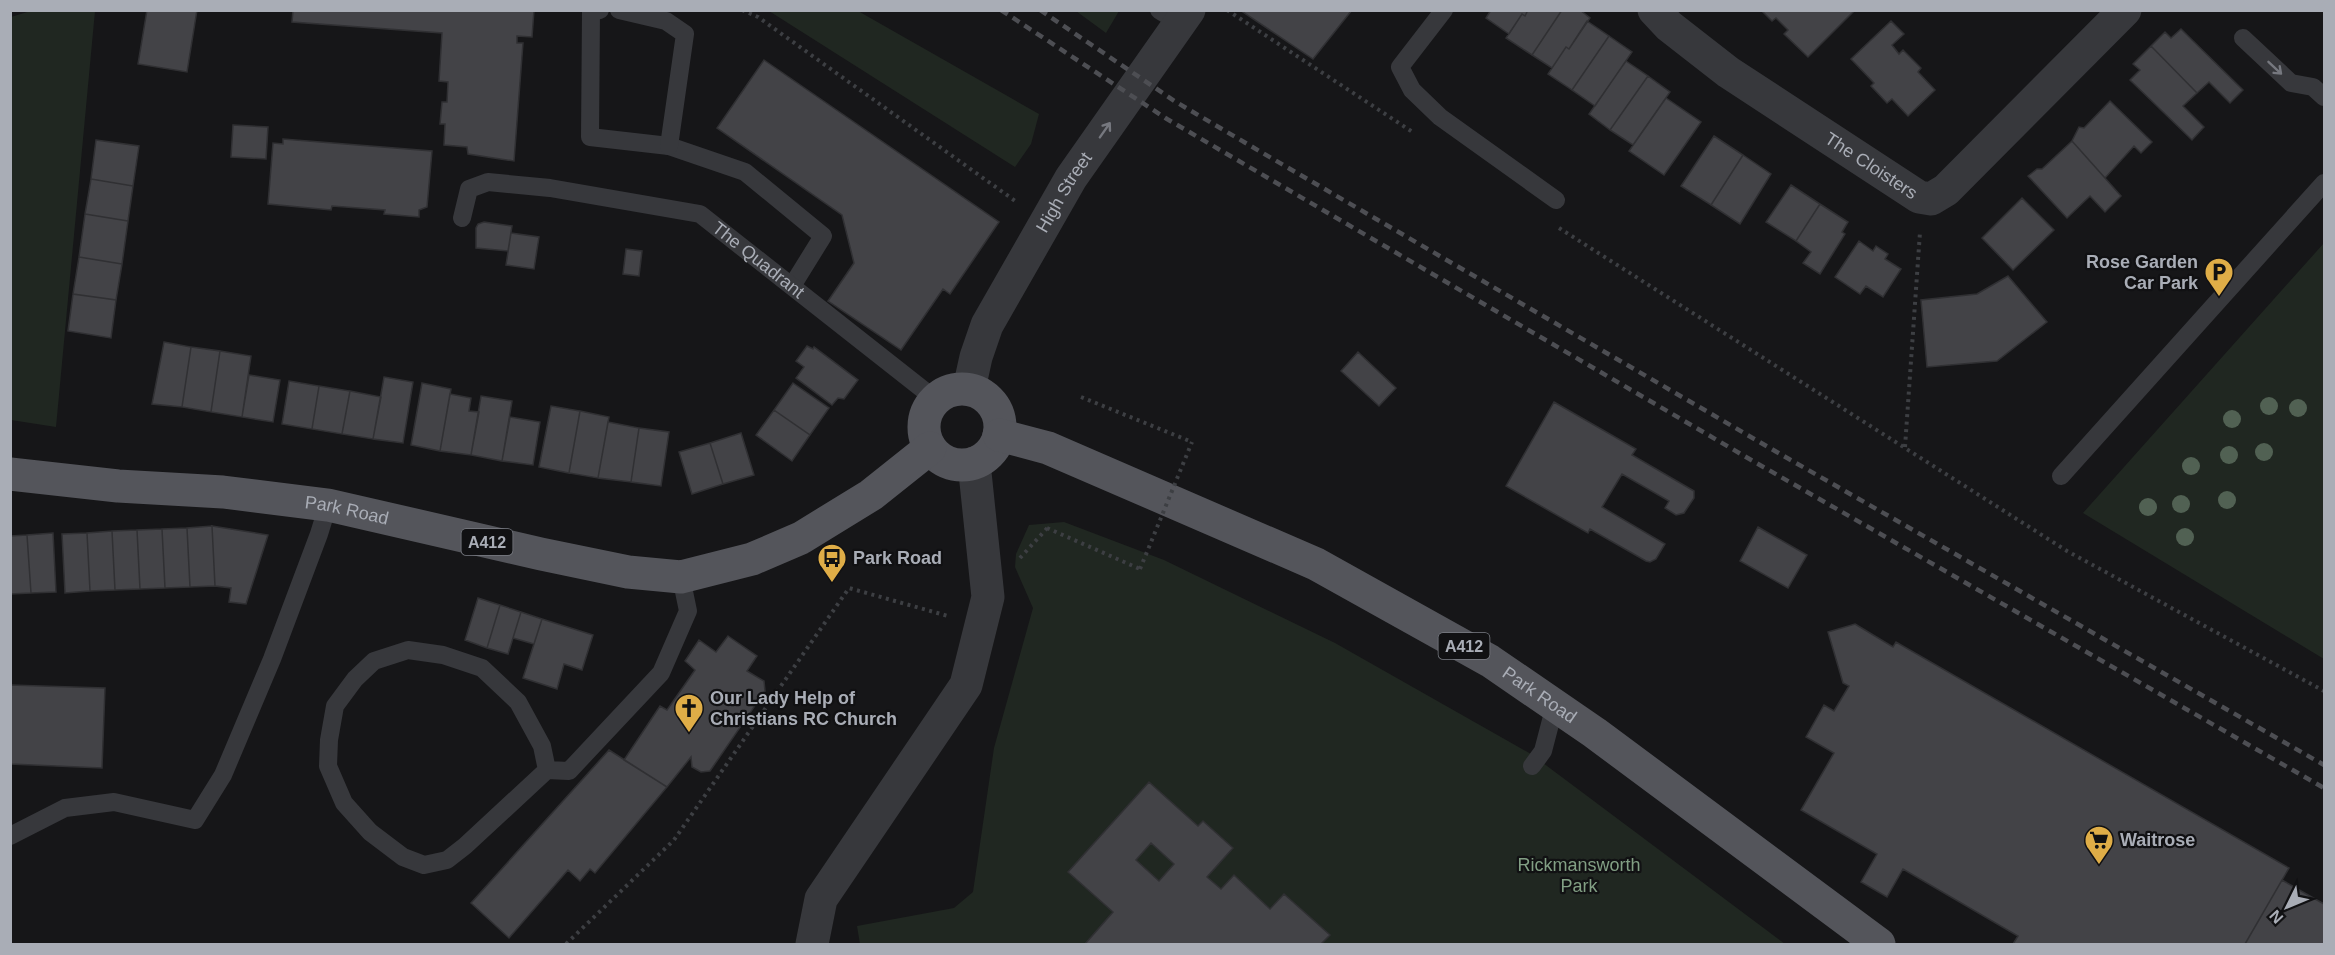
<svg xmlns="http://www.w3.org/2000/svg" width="2335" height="955" font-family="Arial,sans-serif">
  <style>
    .green { fill: #202721 }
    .building { fill: #434347; stroke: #303033; stroke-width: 1.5; fill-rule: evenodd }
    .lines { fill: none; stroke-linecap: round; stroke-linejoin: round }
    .path { stroke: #3d3f43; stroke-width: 4; stroke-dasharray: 3 4.5; stroke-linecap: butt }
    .service { stroke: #37383c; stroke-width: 18 }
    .minor { stroke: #37383c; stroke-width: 33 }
    .primary { stroke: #54555b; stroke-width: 33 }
    .rail { stroke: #4d4e53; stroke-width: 4.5; stroke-dasharray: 8 6; stroke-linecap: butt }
    .path-bridge { stroke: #3d3f43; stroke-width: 4; stroke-dasharray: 3 4.5; stroke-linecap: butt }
    .tree { fill: #516153 }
    .oneway { stroke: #76787f }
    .labels { text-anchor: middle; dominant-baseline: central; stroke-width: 4.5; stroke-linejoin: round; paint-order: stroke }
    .shield { fill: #111113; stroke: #7b7e85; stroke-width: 1.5 }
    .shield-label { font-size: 16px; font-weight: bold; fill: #a9adb6 }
    .street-label { font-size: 18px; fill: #a9adb6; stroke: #111113 }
    .poi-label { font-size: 18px; font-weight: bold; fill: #a9adb6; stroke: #111113; text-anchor: start }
    .park-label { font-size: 18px; fill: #829f84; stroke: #111113 }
  </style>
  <rect width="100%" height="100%" fill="#161618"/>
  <path class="green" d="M34,10L95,11L56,427L11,420V17Z
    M769,11H858L1039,114L1031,144L1015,167Z
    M1076,11H1119L1106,33Z
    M2324,243V659L2083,513Z
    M1064,522L1164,560L1335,643L1531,754L1785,944H860L857,926L954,908L973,892L994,748L1033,608L1015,567L1016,554L1029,525Z"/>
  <path class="building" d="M147,10H197L187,72L138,64Z
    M293,10H534L532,37L517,36V43H523L514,161L468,154L467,147L444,145L445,124H440L442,102H447L448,82L439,81L442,33L292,22Z
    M1240,10H1352L1313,59Z
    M1491,10H1528L1525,16L1522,14L1509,34L1486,18Z
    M1528,10H1562L1532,55L1506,38L1522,14L1525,16Z
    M1562,10H1580L1590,18L1569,49L1566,47L1552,68L1532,55Z
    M1761,10H1851L1853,12L1808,57L1784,34L1788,30L1776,18L1772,21Z
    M1587,21L1609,36L1572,90L1548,74L1566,47L1569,49Z
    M1891,21L1904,34L1892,45L1899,54L1903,50L1921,68L1918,72L1935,90L1908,116L1892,99L1887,103L1871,86L1874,83L1851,59Z
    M2181,29L2243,90L2230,103L2209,82L2197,93L2151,46L2165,32L2171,38Z
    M1609,36L1632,52L1595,106L1572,90Z
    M2151,46L2197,93L2183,106L2204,127L2192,140L2130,80L2140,70L2133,64Z
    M764,60L999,222L950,294L943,289L901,350L828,301L854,263L842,215L717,128Z
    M1626,61L1648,76L1610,130L1589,114Z
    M1648,76L1670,92L1633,145L1610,130Z
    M1666,98L1701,122L1664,175L1629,151Z
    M2110,101L2152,142L2141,153L2134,146L2105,178L2072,141L2079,127L2084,128Z
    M233,125L268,127L266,159L231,157Z
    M1714,136L1743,155L1711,205L1681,186Z
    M283,139L432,151L427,207L419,210V217L384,214L385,210L332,206L331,210L268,204L273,143L283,144Z
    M96,140L139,146L133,186L91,179Z
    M2072,141L2121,196L2105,212L2090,196L2067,218L2028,176L2037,169H2042Z
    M1743,155L1771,174L1740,224L1711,205Z
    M91,179L133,186L128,221L85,214Z
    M1791,185L1820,204L1796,241L1766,222Z
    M2022,198L2054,230L2013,270L1982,238Z
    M1820,204L1848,222L1842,232L1845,234L1820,274L1803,263L1811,252L1796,241Z
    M85,214L128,221L122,264L79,257Z
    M484,222L512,226L508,251L476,248V228L478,224Z
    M511,233L539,237L534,269L506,265Z
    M1859,241L1873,251L1876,246L1888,254L1885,259L1901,269L1883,297L1866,286L1860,294L1835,277Z
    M626,249L642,251L639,276L623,274Z
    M79,257L122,264L116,300L73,294Z
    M2008,276L2047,322L1997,361L1927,367L1921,300L1977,294Z
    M73,294L116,300L111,338L68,331Z
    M164,342L191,347L182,407L152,404Z
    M807,346L813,349L814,347L858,380L844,399L838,398L832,405L796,378L804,367L796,361Z
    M191,347L220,351L211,412L182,407Z
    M220,351L251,356L242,417L211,412Z
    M1358,352L1396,388L1379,406L1341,371Z
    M249,375L280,380L273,422L242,417Z
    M384,377L413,382L403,443L373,439Z
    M289,381L319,386L312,429L282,424Z
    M422,383L451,389L440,451L411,445Z
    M793,383L829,408L810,435L774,410Z
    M319,386L350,391L342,434L312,429Z
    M350,391L381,397L373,439L342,434Z
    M450,394L471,398L469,411L479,412L471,455L440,451Z
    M481,396L512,401L502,461L471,455Z
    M1554,402L1636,449L1632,455L1694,491V498L1684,513L1676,515L1665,508L1669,501L1622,474L1602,507L1665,544L1656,559L1650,562L1646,561L1590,529L1588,533L1506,486Z
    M551,406L580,411L569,473L539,467Z
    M774,410L810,435L792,461L756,435Z
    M580,411L609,417L598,478L569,473Z
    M510,417L540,422L533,465L502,461Z
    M608,422L639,428L631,482L598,478Z
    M639,428L669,432L661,486L631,482Z
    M741,433L754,475L723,484L710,443Z
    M710,443L723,484L692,494L679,452Z
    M212,526L268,535L246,604L229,602L231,588L215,586Z
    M212,526L215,586L190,587L187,528Z
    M1758,527L1807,555L1788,588L1740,561Z
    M187,528L190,587L165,588L162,529Z
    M162,529L165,588L140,589L137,530Z
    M137,530L140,589L115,590L112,531Z
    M112,531L115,590L90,591L87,533Z
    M53,533L56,592L31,593L27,535Z
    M87,533L90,591L65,593L62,534Z
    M27,535L31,593L10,594V536Z
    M478,598L500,605L487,648L465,640Z
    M500,605L521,612L508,654L487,648Z
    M521,612L542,619L534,644L513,638Z
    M542,619L593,635L582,670L564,664L557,689L523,678Z
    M1855,624L1893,647L1896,642L2289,868L2245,944H2013L2018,936L1903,869L1887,897L1861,882L1877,854L1801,810L1834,753L1806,737L1824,705L1834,711L1849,686L1843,683L1828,632Z
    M728,636L757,656L747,671L764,681L765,691L710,771L701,772L692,767L691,757L667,787L624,760L660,706L667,710L695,670L685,661L699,640L716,652Z
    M10,685L105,688L102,768L10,764Z
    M609,750L667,787L595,873L590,869L580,881L568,870L509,938L471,903Z
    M1149,782L1198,826L1203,821L1233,848L1207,877L1221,889L1234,875L1270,909L1284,894L1330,935L1321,944H1085L1113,912L1068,872ZM1151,843L1174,864L1159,881L1136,860Z
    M2282,880L2324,904V944H2245Z"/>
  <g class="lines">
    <path class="path" d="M742,10L758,17L1018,203
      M1227,10L1414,133
      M1559,228L2067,551L2324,691
      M1081,397L1192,442
      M1905,447L1920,232
      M1047,528L1140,569
      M1020,558L1050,525
      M566,944L674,840L849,588L948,616"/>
    <g class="service">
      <path d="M600,10L591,12L590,137L669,146L745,172L823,236L792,286"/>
      <path d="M619,10L666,21L685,34L669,146"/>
      <path d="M1159,10L1180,23"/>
      <path d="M1444,10L1400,67L1412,90L1440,117L1556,200"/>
      <path d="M2243,38L2291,83L2313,87L2324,97"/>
      <path id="s1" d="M462,218L469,189L488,182L550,188L700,214L935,399"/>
      <path d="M2061,476L2324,183"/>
      <path d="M1532,766L1543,751L1555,705"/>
      <path d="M547,770L542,746L518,702L482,668L443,655L408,650L374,661L355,679L335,706L329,740L328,766L344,803L370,832L403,857L424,865L447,860L465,846L547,770L569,771L661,673L688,611L681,577"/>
      <path d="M10,836L65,808L114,802L195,820L223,775L272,659L319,534L328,505"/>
    </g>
    <g class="minor">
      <path id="s2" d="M1654,10L1669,26L1728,72L1919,197L1931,199L1946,190L2125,10"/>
      <path id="s3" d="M969,389L976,357L987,325L1071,178L1189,10"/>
      <path d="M812,944L821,899L966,685L988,597L974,463"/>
    </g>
    <g class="primary">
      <circle cx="962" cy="427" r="38"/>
      <path id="s4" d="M999,435L1048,448L1316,564L1490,661L1595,733L1879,944"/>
      <path id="s5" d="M10,474L118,486L223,492L328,505L541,554L628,572L681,577L752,559L801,538L871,495L930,448"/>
    </g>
    <path class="rail" d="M1001,10L1167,119L1746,457L2324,788
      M1040,10L1176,102L1261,152L1775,451L2324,765"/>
    <path class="path-bridge" d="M1140,569L1192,442"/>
  </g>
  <g class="tree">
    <circle cx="2269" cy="406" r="9"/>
    <circle cx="2298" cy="408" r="9"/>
    <circle cx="2232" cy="419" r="9"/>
    <circle cx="2264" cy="452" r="9"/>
    <circle cx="2229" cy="455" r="9"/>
    <circle cx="2191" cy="466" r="9"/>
    <circle cx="2227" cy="500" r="9"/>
    <circle cx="2181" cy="504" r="9"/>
    <circle cx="2148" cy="507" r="9"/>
    <circle cx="2185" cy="537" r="9"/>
  </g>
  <defs><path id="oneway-shaft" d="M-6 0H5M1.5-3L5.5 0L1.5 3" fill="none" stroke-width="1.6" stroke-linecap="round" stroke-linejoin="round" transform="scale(1.5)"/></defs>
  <g class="oneway">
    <use href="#oneway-shaft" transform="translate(2275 68) rotate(43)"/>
    <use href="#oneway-shaft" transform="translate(1105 130) rotate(-55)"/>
  </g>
  <defs>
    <g id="parking-pin" transform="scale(1.5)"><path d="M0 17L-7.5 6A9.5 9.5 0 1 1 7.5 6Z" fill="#dfad47" stroke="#111113"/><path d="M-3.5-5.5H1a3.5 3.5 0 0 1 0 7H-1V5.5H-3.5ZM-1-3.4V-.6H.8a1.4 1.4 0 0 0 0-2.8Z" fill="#111"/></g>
    <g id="bus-pin" transform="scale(1.5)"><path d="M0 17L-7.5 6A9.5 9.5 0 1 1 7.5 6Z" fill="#dfad47" stroke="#111113"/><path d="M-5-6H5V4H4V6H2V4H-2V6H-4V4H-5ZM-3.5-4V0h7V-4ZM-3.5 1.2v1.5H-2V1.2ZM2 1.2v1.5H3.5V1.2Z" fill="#111"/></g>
    <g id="church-pin" transform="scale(1.5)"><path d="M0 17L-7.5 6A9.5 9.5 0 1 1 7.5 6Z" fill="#dfad47" stroke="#111113"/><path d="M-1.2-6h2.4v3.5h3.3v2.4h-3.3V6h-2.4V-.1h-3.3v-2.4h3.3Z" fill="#111"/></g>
    <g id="supermarket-pin" transform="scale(1.5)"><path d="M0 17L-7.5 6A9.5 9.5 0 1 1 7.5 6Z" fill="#dfad47" stroke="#111113"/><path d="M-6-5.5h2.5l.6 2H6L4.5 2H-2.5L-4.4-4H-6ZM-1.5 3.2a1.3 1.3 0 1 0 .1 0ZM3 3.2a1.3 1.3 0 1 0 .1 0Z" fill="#111"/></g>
  </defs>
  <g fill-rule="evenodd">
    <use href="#parking-pin" x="2219" y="272"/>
    <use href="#bus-pin" x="832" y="558"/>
    <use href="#church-pin" x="689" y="708"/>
    <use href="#supermarket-pin" x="2099" y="840"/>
  </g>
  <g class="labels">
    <g class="shield">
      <rect x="461.5" y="529" width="51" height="26" rx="4.5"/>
      <rect x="1438.5" y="633" width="51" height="26" rx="4.5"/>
    </g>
    <g class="shield-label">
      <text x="487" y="542">A412</text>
      <text x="1464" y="646">A412</text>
    </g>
    <g class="street-label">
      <text stroke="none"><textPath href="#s2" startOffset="268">The Cloisters</textPath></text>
      <text stroke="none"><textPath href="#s3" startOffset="220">High Street</textPath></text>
      <text stroke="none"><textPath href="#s1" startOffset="339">The Quadrant</textPath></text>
      <text stroke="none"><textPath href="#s5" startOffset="339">Park Road</textPath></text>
      <text stroke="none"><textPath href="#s4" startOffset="602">Park Road</textPath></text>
    </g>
    <g class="poi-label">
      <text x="2198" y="262" text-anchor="end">Rose Garden<tspan x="2198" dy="21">Car Park</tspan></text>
      <text x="853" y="558">Park Road</text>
      <text x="710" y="698">Our Lady Help of<tspan x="710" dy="21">Christians RC Church</tspan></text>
      <text x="2120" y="840">Waitrose</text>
    </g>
    <g class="park-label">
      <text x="1579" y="865">Rickmansworth<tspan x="1579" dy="21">Park</tspan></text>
    </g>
  </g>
  <rect width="2335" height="955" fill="none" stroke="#a9adb6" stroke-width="24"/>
  <g transform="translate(2287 907) rotate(227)" stroke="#111113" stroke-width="4.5" paint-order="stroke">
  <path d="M0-4.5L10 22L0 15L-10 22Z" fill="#a9adb6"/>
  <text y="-9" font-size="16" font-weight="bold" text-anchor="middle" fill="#a9adb6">N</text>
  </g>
</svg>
